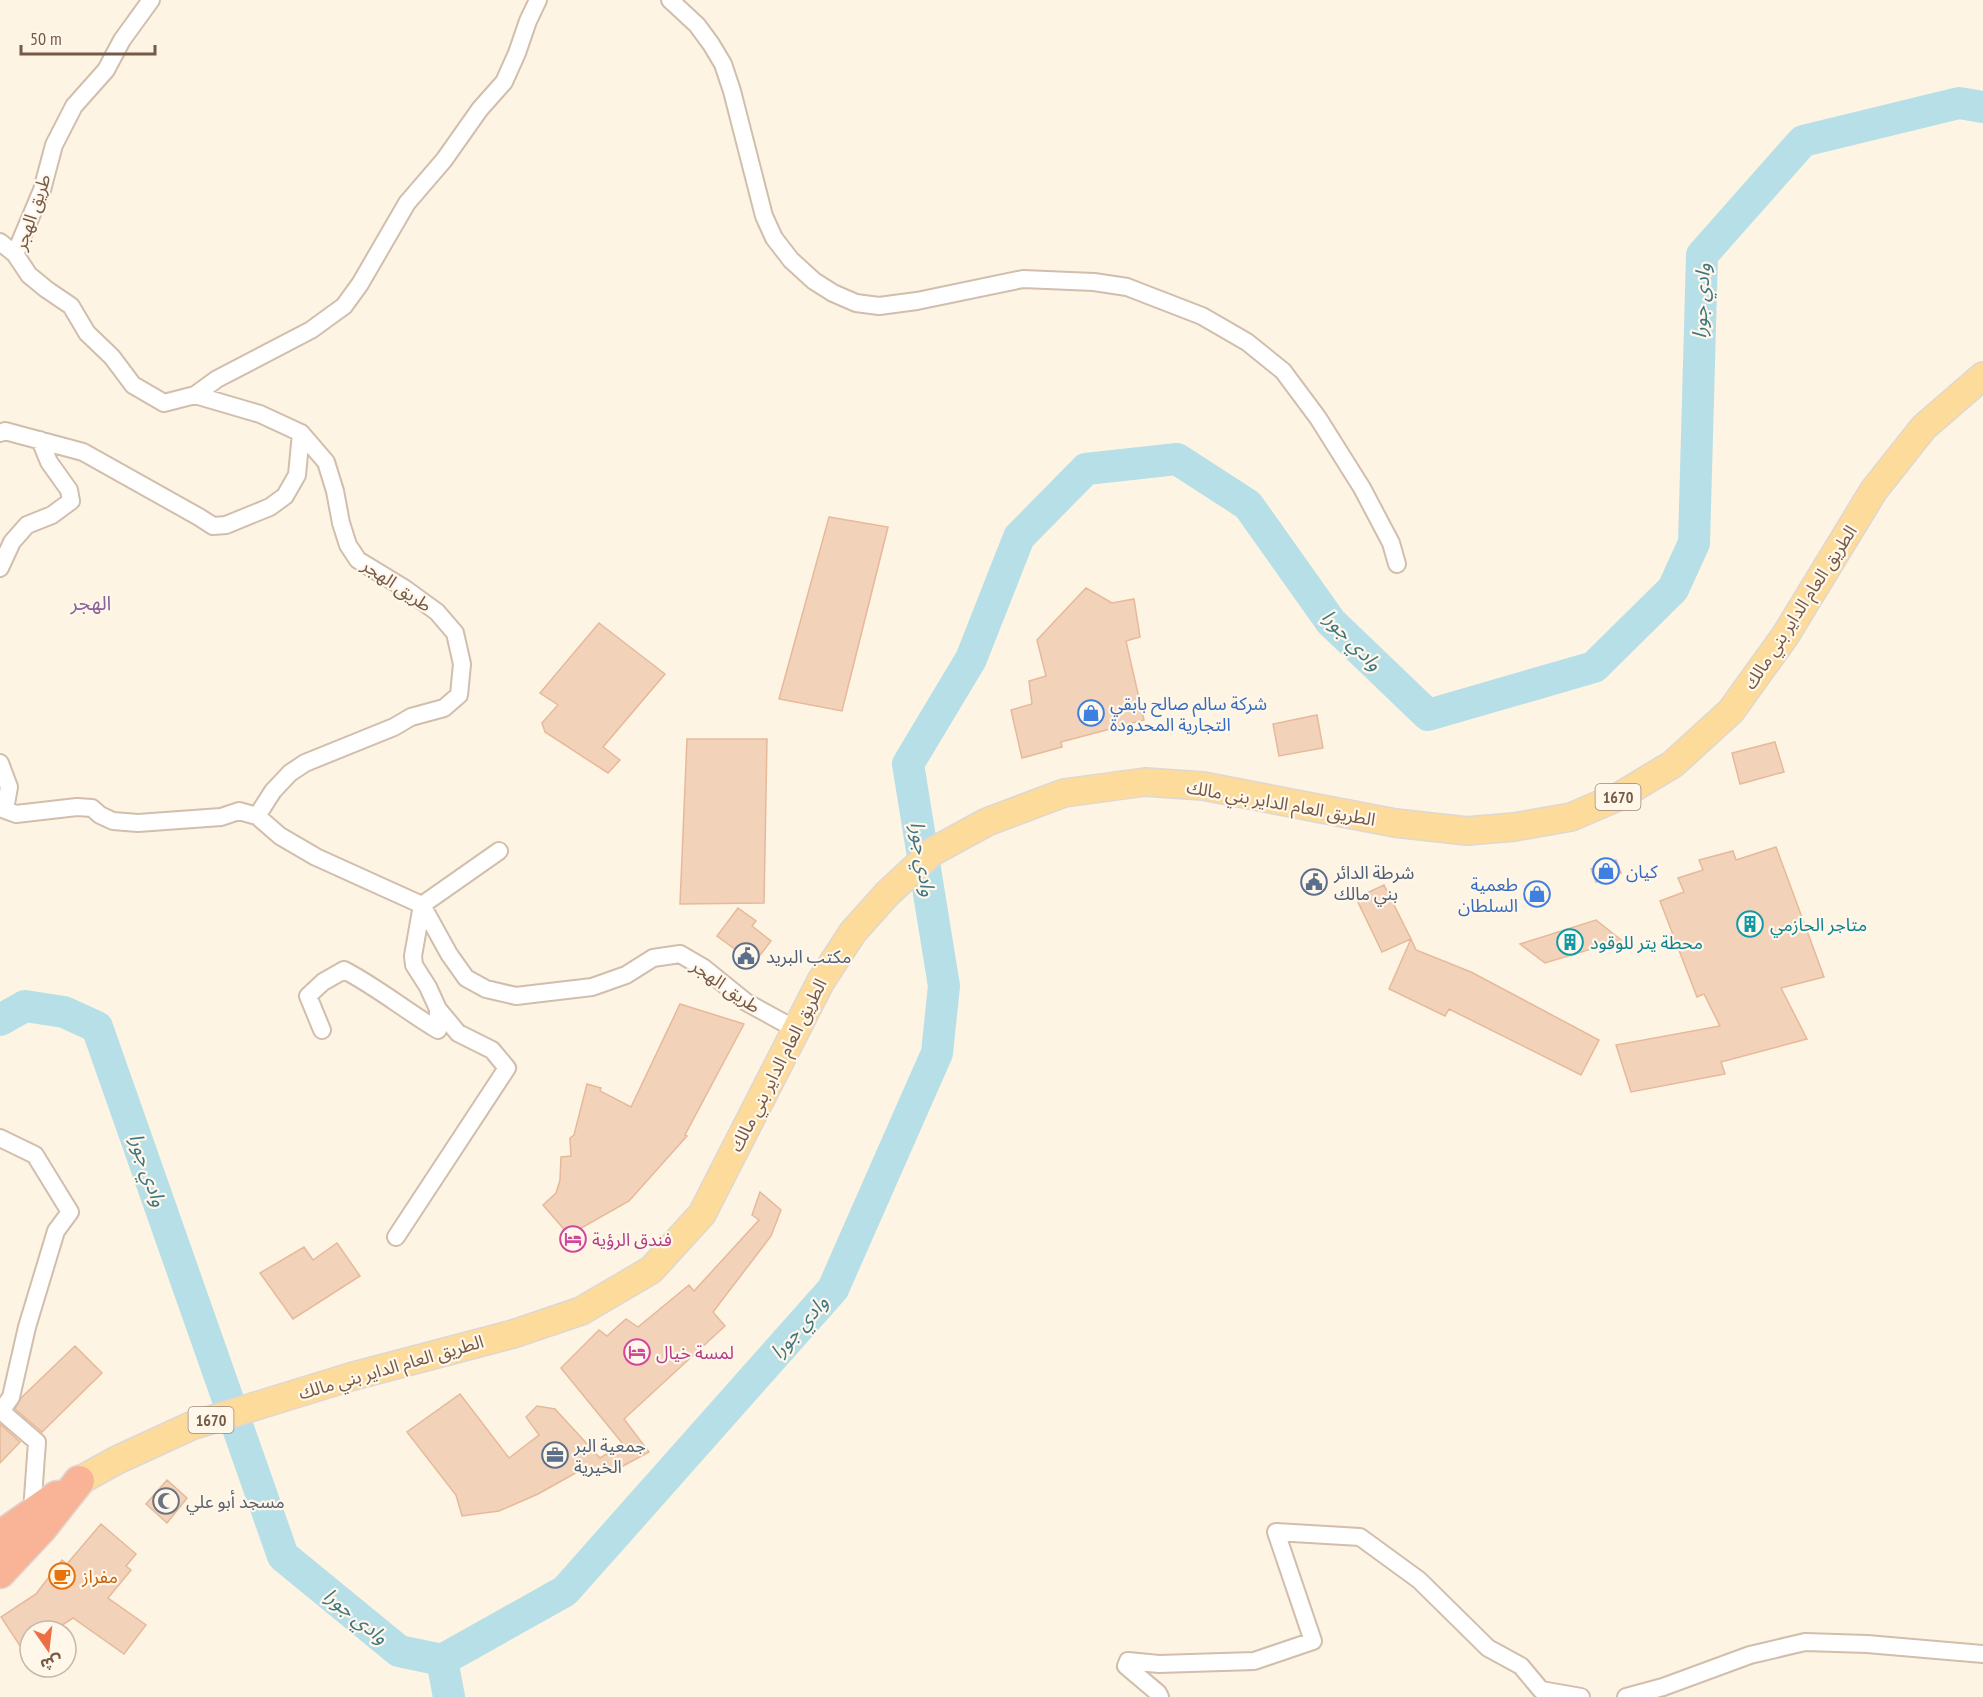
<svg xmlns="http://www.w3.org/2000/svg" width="1983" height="1697" font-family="'PT Sans Narrow','Noto Sans Arabic',sans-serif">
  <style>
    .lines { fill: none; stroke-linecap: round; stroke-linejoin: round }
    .river { stroke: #b7dfe7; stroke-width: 32 }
    .building { fill: #f3d2ba; stroke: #e6b99a; stroke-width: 1.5 }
    .street-casing { stroke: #d1beac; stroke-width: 20 }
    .primary-casing { stroke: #ded7d3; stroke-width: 30 }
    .highway-casing { stroke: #ded7d3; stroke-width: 33 }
    .street { stroke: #fff; stroke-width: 16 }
    .primary { stroke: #fddb9a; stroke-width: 27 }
    .highway { stroke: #f9b498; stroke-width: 30 }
    .labels { text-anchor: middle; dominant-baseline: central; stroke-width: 4.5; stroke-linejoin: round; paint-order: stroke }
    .shield { fill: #fff7ea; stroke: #9f8979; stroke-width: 1.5 }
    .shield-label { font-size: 16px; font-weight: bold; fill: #765a48 }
    .street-label { font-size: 18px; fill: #765a48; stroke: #fff7ea }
    .shop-label { font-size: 18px; fill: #366cbe; stroke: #fff7ea; text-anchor: start }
    .service-label { font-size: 18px; fill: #4e5e75; stroke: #fff7ea; text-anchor: start }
    .culture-label { font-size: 18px; fill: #0d838f; stroke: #fff7ea; text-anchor: start }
    .hotel-label { font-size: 18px; fill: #b23c85; stroke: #fff7ea; text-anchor: start }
    .worship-label { font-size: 18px; fill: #5b616d; stroke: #fff7ea; text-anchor: start }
    .food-label { font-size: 18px; fill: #c56008; stroke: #fff7ea; text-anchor: start }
    .water-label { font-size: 20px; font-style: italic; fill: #3f7683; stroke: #fff7ea }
    .neighbourhood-label { font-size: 20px; fill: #89639a; stroke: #fff7ea }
  </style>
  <rect width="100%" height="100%" fill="#fdf4e3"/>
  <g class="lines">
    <path class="river" d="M0,1020L25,1006L64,1012L97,1027L283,1556L399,1651L442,1660L565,1591L833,1289L937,1053L944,986L908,764L971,659L1019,537L1086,469L1177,459L1248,505L1331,622L1428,715L1594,667L1673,589L1694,543L1702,255L1803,141L1959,103L1983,107
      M442,1660L449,1697"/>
  </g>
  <path class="building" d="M829,517L888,527L842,711L779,699Z
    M1086,588L1112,603L1134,599L1140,637L1126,641L1144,720L1061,742L1062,747L1022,758L1011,710L1032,704L1029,681L1046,676L1037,640Z
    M599,623L665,674L603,747L620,760L608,773L545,732L542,723L558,705L540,693Z
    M1317,715L1323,748L1279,756L1273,724Z
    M687,739H767L764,903L680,904Z
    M1775,742L1784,772L1740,784L1732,753Z
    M1776,847L1824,977L1781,988L1807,1039L1721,1062L1725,1074L1631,1092L1616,1045L1720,1026L1704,994L1697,997L1660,901L1684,892L1678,878L1703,870L1699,860L1733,851L1736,860Z
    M1616,860L1621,873L1596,882L1591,869Z
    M1384,885L1411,939L1382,952L1356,898Z
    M738,908L756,921L752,926L771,941L754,963L717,936Z
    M1596,920L1621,940L1545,963L1520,944Z
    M1411,939L1416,950L1471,972L1599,1040L1581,1075L1449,1009L1445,1016L1389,989Z
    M680,1004L744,1024L685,1135L687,1136L629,1201L569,1235L543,1205L556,1193L560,1180L561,1157L571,1156L570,1138L574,1135L587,1084L601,1088L600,1091L631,1107Z
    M760,1192L781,1210L771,1236L713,1312L725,1326L624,1419L649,1452L621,1467L611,1470L614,1473L579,1471L538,1494L499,1511L462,1516L456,1495L407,1432L460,1394L509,1458L539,1435L526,1417L537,1406L555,1409L600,1458L623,1444L561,1368L599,1330L607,1336L626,1319L638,1327L689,1285L694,1291L759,1220L752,1215Z
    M337,1243L360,1276L293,1319L260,1273L304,1247L313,1260Z
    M75,1346L102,1373L42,1432L15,1409L21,1398Z
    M0,1424L20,1442L0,1463Z
    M167,1480L187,1498L167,1523L146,1504Z
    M101,1524L136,1554L126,1566L131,1570L108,1598L146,1625L124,1654L73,1618L53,1631H30V1661L1,1617L36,1594L62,1560L67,1564Z"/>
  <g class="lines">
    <g class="street-casing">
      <path id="street" d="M151,0L122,40L106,70L74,106L54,145L42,190L15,254L29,275L46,289L71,306L87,333L112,357L133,385L164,403L195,395L260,414L301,433L326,462L335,491L341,523L348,545L358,560L404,588L437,612L455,633L462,664L459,695L444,708L411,717L394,727L305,763L290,773L273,791L257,816L280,836L316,857L422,905L449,954L466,978L486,989L516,996L592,987L626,975L653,958L680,954L704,968L746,1002L797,1030
        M670,0L697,25L711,44L723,64L732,91L764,216L774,238L791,260L814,281L833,293L856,303L879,306L917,301L1023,279L1094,282L1127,287L1202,316L1247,342L1283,371L1318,418L1362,488L1391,543L1397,564
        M0,242L15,254
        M195,395L217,379L311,330L344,306L360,284L407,203L444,160L480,109L504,82L517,53L528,21L538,0
        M0,433L5,431L83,452L199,517L213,526L226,525L270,507L285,496L297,475L301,433
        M0,568L12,542L27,525L52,515L71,501L69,490L49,462L40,440
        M0,763L9,787L5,809
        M0,808L16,814L77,807L92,808L100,815L113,821L138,823L221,817L239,811L257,816
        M322,1030L308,996L323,982L344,970C377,987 406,1011 438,1030V1009L428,987L414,965L413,956L422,905L499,851
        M0,1138L35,1155L70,1212L56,1231L27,1327L11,1397L1,1411L37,1442L32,1511
        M396,1237L507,1068L492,1050L458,1033L438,1009
        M1160,1697L1158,1693L1126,1666L1128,1661L1159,1664L1254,1661L1313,1641L1276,1532L1360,1537L1419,1580L1488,1648L1521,1666L1541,1690L1581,1697
        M1626,1697L1663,1687L1750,1655L1805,1642L1867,1644L1983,1654"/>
    </g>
    <g class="primary-casing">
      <path id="primary" d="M79,1481L117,1460L191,1426L350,1377L513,1334L581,1311L651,1270L702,1214L821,981L853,932L887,894L932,852L987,822L1064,793L1145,782L1203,786L1395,823L1467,831L1514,827L1571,817L1620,796L1673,764L1731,711L1785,636L1874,490L1924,427L1983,376"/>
    </g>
    <g class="highway-casing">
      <path id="highway" d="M0,1536L57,1496
        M0,1573L42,1528L79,1481"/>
    </g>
    <use href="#street" class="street"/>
    <use href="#primary" class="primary"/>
    <use href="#highway" class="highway"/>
  </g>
  <defs>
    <g id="shop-ring" transform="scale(1.35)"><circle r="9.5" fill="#fff7ea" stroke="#3f7fe0" stroke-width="1.5"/><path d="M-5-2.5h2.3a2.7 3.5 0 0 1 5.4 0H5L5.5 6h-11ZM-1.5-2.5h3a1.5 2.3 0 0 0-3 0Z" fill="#3f7fe0"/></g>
    <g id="civic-ring" transform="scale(1.35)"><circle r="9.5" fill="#fff7ea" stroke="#5c6f8a" stroke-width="1.5"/><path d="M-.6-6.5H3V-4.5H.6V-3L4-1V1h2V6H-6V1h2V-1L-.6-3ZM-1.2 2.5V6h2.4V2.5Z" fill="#5c6f8a"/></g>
    <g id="building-ring" transform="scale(1.35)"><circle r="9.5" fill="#fff7ea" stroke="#0f9aa8" stroke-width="1.5"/><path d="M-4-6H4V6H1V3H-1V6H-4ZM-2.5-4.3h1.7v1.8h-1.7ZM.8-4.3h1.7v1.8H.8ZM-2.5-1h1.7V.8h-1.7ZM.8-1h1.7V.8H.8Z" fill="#0f9aa8"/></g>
    <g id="hotel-ring" transform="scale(1.35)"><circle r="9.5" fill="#fff7ea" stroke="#d1479c" stroke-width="1.5"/><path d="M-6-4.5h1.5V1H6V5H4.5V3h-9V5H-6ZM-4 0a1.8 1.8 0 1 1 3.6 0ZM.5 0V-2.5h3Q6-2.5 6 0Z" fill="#d1479c"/></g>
    <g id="office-ring" transform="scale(1.35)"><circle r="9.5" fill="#fff7ea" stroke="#5c6f8a" stroke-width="1.5"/><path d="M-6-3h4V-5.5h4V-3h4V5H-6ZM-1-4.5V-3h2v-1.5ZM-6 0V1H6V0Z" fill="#5c6f8a"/></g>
    <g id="mosque-ring" transform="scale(1.35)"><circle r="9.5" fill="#fff7ea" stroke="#6b7280" stroke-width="1.5"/><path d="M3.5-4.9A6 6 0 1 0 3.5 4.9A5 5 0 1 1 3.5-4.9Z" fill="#6b7280"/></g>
    <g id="cafe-ring" transform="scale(1.35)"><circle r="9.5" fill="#fff7ea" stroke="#e8710a" stroke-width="1.5"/><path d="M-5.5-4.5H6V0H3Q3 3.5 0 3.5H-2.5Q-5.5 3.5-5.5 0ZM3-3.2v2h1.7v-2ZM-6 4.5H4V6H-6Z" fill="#e8710a"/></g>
  </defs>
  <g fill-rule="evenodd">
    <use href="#shop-ring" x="1091" y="713"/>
    <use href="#shop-ring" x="1606" y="871"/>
    <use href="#civic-ring" x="1314" y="882"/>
    <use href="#shop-ring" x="1537" y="894"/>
    <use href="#building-ring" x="1750" y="924"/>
    <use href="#building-ring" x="1570" y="942"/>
    <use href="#civic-ring" x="746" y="956"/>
    <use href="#hotel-ring" x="573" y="1239"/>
    <use href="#hotel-ring" x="637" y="1352"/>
    <use href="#office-ring" x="555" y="1455"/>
    <use href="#mosque-ring" x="166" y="1501"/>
    <use href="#cafe-ring" x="62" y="1576"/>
  </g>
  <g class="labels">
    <g class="shield">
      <rect x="1595.5" y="784" width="45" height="26" rx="4.5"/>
      <rect x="188.5" y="1407" width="45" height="26" rx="4.5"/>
    </g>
    <g class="shield-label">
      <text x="1618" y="797">1670</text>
      <text x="211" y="1420">1670</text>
    </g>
    <g class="street-label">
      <text transform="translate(32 212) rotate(-71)">طريق الهجر</text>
      <text transform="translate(397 585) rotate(34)">طريق الهجر</text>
      <text transform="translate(1800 607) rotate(-57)">الطريق العام الداير بني مالك</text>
      <text transform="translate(1281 803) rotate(10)">الطريق العام الداير بني مالك</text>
      <text transform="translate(726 986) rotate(35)">طريق الهجر</text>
      <text transform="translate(778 1065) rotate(-63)">الطريق العام الداير بني مالك</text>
      <text transform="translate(391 1367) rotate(-16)">الطريق العام الداير بني مالك</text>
    </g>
    <g class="shop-label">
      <text x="1110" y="703">شركة سالم صالح بابقي<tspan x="1110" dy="21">التجارية المحدودة</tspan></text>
      <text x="1626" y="871">كيان</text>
      <text x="1518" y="884" text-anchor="end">طعمية<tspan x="1518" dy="21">السلطان</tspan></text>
    </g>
    <g class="service-label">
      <text x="1334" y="872">شرطة الدائر<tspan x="1334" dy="21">بني مالك</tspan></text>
      <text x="766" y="956">مكتب البريد</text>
      <text x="574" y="1445">جمعية البر<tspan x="574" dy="21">الخيرية</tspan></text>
    </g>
    <g class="culture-label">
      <text x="1770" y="924">متاجر الحازمي</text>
      <text x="1590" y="942">محطة يتر للوقود</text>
    </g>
    <g class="hotel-label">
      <text x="592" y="1239">فندق الرؤية</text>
      <text x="656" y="1352">لمسة خيال</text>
    </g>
    <g class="worship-label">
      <text x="186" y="1501">مسجد أبو علي</text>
    </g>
    <g class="food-label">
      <text x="82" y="1576">مفراز</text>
    </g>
    <g class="water-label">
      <text transform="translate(1701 301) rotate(-87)">وادي جورا</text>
      <text transform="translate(1352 640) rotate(46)">وادي جورا</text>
      <text transform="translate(923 859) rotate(81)">وادي جورا</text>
      <text transform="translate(148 1170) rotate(71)">وادي جورا</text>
      <text transform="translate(799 1327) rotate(-49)">وادي جورا</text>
      <text transform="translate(356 1616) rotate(39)">وادي جورا</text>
    </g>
    <g class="neighbourhood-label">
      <text x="91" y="603">الهجر</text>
    </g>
  </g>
  <g transform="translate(48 1649) rotate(166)"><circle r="28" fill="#fff7ea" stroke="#c8b8a9" stroke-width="1.5"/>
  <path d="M0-4.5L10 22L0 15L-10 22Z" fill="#eb6e44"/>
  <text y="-9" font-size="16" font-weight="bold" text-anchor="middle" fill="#765a48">ش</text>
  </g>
  <path d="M21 45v9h134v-9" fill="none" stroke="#765a48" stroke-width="3"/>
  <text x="30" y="45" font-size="18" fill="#765a48" stroke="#fff7ea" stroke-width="4.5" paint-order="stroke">50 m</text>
</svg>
